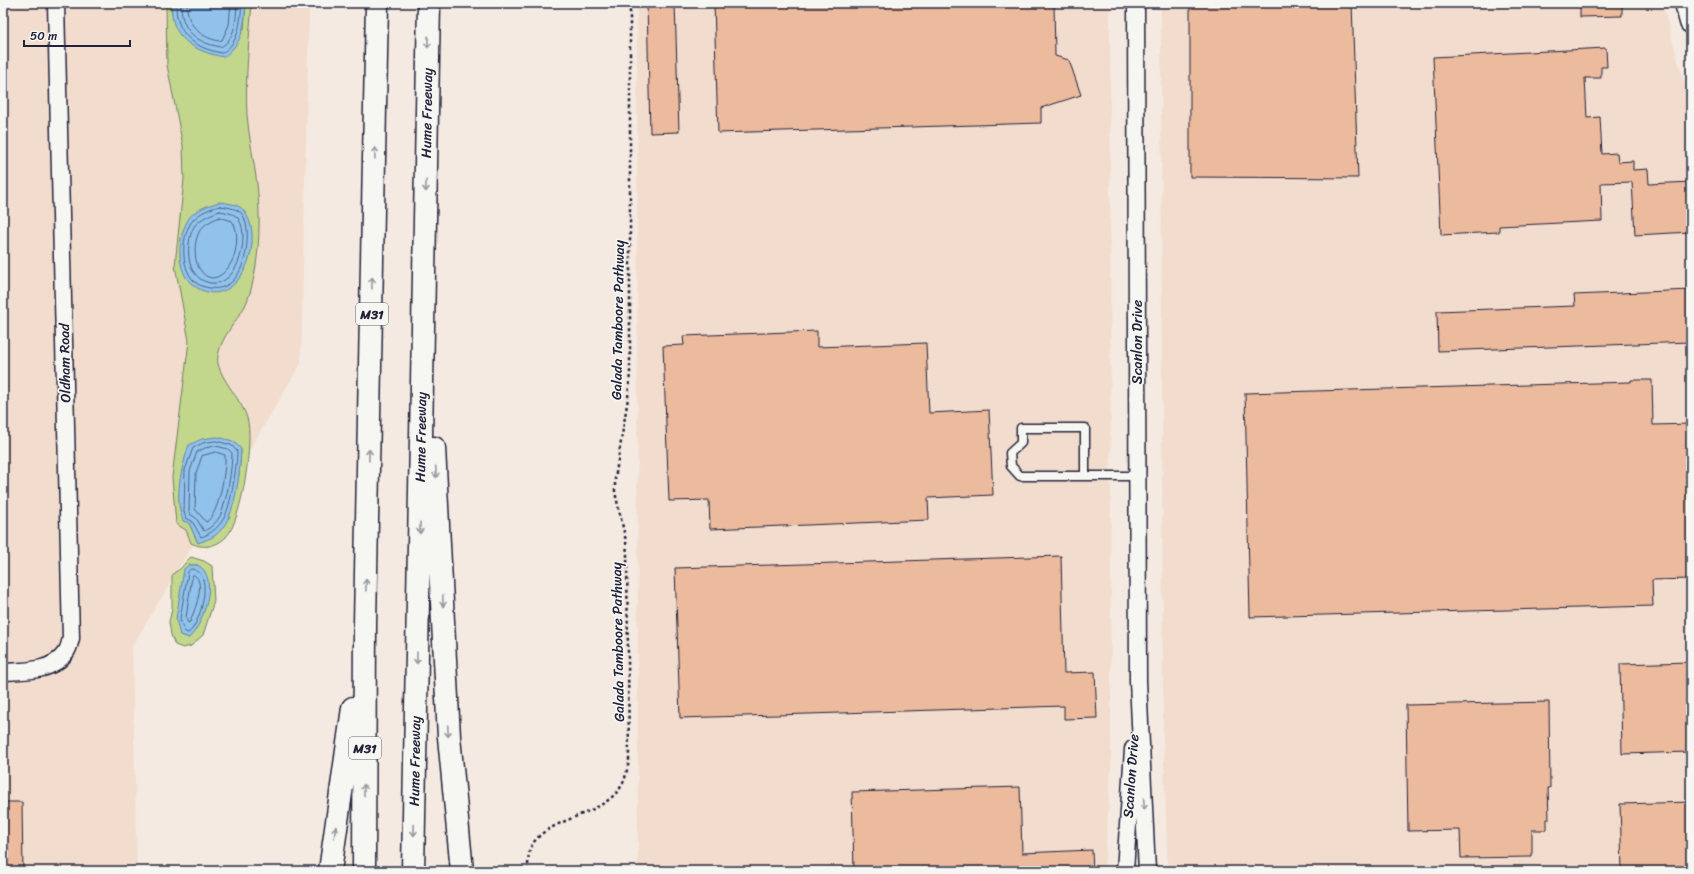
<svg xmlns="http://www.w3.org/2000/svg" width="1694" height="874" font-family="Sriracha,sans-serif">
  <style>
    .built { fill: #f2dccd }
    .green { fill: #c3d78c; stroke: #727c64; fill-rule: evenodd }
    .water { fill: #90c2ec; stroke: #6482a5 }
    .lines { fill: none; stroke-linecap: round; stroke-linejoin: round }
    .shore { stroke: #4e6282; stroke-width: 1 }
    .building { fill: #ecba9d; stroke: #22223b }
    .lane-casing { stroke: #22223b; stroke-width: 11 }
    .street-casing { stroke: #22223b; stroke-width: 19 }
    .secondary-casing { stroke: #22223b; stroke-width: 25 }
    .highway-casing { stroke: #22223b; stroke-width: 25 }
    .path { stroke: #22223b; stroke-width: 2.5; stroke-dasharray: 3 3; stroke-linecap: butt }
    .lane { stroke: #f6f6f2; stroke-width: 8 }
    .street { stroke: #f6f6f2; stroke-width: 16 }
    .secondary { stroke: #f6f6f2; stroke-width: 22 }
    .highway { stroke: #f6f6f2; stroke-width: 22 }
    .oneway { stroke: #9797a0 }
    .labels { text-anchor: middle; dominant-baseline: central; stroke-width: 3.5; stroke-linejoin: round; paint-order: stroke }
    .shield { fill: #f6f6f2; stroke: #626272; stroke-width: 1 }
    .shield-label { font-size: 13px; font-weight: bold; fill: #22223b }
    .street-label { font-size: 14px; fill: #22223b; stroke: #f6f6f2 }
  </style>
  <rect width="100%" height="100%" fill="#f4eae1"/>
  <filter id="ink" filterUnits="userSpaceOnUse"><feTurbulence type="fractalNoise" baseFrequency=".025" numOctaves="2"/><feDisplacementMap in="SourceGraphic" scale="8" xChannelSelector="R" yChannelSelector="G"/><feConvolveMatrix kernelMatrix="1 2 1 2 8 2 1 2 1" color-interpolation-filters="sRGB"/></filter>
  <g filter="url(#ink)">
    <path class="built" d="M3,3H309L301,363L132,647L137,871H3Z
      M637,3H1110L1111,771L1104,871H638Z
      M1161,3H1662L1691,107V871H1168L1163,734Z"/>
    <path class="green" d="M166,3H172L171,11L244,29L246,3H252C249,40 245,77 247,115C249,138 254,161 257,184C260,210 260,238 256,265C254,278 251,293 245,306C236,322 221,337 218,356C214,373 242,399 247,418C254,439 242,521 226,537C216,547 203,549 191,543L186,530L176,524L172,477L189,341L175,265L184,179L183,146L167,65ZM233,441L241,450L239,475L229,518L198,543L189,523Z
      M191,557L204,561L212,566L214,601L203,635L191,646L183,648L175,645L171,635L169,622L172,609V576L175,572C183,569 185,561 191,557ZM189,565H198L205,572L181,595L183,578Z"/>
    <path class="water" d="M172,3H246C244,27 244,41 224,57C195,52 168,37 172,3Z
      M219,202C227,203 240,204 244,211C268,242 236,317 193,285C175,272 177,234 190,217C196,209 210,205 219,202Z
      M217,437L233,441L241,449C240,471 236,515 220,531C215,537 206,540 198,543L189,523L183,521C174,497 181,469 189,445L202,439Z
      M189,565H198C200,567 204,569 205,572C215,588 202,626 189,638L180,635L176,619L184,569Z"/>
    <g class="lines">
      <path class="shore" d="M176,3C175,34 194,48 222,53C240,42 240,22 242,3
        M181,3C180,30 196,43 221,47C236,38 236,19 237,3
        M187,3C186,24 199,37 219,41L222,40L229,25L231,3
        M220,206C227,207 235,208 240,212C245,216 246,224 247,229C249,251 241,293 210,288C203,287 198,285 194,281C180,267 181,234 193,220C199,213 211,208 220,206Z
        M220,211C225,212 233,213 237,217C251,231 240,288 210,283C202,281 198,278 193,271C186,260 187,231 198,222C205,217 212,213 220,211Z
        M220,217L232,221C239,230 237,246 234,256C230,270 213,288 201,271C193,262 193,237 202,228C206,223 214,219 220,217Z
        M216,441L231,445L237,451C237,465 231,506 224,518C219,527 211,534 201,537L192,521L186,518L184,512L185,470L193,448L203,443Z
        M216,446L228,449L232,453C232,470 227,498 221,514C218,521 211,528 204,531L196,518L190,514L189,511L190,471L197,452L205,448Z
        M216,452L225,455C226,470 219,516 206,522L195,509L196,473L202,456Z
        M191,569C216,570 200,626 188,633L184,631L180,619L188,572Z
        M194,575C207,582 194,611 190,622L188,623L186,618L192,576Z"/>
    </g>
    <path class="building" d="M647,3H675L679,132L650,133Z
      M714,3H1054L1055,56L1069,60L1081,95L1041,108V123L718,133Z
      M1190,3H1352L1358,178L1190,177Z
      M1580,3H1622V16L1580,17Z
      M1606,48L1607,67H1601V78H1585L1587,118L1600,117L1602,154L1617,153L1618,162L1633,161V170L1648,169L1649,184L1691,182V232L1635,235L1632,182L1601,183L1602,221L1499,226V232L1441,235L1433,57Z
      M1691,290V342L1438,351L1437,311L1575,306L1574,295Z
      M817,331V347L926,343L929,413L989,410L993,495L928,498L929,520L710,529L709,500L669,501L663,346L684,345L683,336Z
      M1631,380H1652L1653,425L1691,424V579L1652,580L1653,606L1250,617L1245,393L1631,382Z
      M1061,556L1064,673L1095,672L1097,718L1064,719V706L680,718L675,568Z
      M1691,662V752L1622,754L1620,664Z
      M1549,702L1550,788H1548L1549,819H1547V830H1532V857L1461,858L1460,830L1408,831L1406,705Z
      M1020,787L1022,853L1092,850L1093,871H854L852,792Z
      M3,802H22L23,871H3Z
      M1691,802V871H1622L1620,804Z"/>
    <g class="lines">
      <g class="lane-casing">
        <path id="lane" d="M1085,476V428H1021V443L1010,453L1011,466L1020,476H1138"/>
      </g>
      <g class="street-casing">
        <path id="street" d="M1136,3L1138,681L1147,871
          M3,672C24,671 53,672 66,652C69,648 70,642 71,638L56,3
          M1125,871L1133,749"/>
      </g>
      <g class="secondary-casing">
        <path id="secondary" d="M1686,3L1691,22"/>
      </g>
      <g class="highway-casing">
        <path id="highway" d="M434,448L449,737L462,871
          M330,871L353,708
          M364,871L365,624L377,3
          M413,871L429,3"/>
      </g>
      <path class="path" d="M528,871C528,863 528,854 531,847C545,817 603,818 622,785C626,778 627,769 629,761L627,555L626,541L615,492V479L628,398L630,372V3"/>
      <use href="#lane" class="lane"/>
      <use href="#street" class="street"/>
      <use href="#secondary" class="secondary"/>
      <use href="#highway" class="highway"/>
    </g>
    <defs><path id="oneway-shaft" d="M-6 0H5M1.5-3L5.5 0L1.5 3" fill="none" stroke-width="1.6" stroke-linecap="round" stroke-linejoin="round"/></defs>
    <g class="oneway">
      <use href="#oneway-shaft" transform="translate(428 42) rotate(91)"/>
      <use href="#oneway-shaft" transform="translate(375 153) rotate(-89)"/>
      <use href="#oneway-shaft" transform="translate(426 186) rotate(91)"/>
      <use href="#oneway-shaft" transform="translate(372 283) rotate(-89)"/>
      <use href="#oneway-shaft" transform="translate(369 455) rotate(-89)"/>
      <use href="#oneway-shaft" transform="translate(436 472) rotate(87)"/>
      <use href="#oneway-shaft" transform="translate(420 528) rotate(91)"/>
      <use href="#oneway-shaft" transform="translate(366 585) rotate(-89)"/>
      <use href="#oneway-shaft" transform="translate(443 601) rotate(88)"/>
      <use href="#oneway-shaft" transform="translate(417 658) rotate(91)"/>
      <use href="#oneway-shaft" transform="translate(448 731) rotate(87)"/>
      <use href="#oneway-shaft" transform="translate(364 790) rotate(-90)"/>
      <use href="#oneway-shaft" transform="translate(1144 804) rotate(87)"/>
      <use href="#oneway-shaft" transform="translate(414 830) rotate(91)"/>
      <use href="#oneway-shaft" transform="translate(335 832) rotate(-82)"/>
    </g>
  </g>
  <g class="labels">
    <g class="shield">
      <rect x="356" y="303" width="32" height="22" rx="3"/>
      <rect x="349" y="737" width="32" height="22" rx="3"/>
    </g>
    <g class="shield-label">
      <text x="372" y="314">M31</text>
      <text x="365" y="748">M31</text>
    </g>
    <g class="street-label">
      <text transform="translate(427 113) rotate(-89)">Hume Freeway</text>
      <text transform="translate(618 320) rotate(-89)">Galada Tamboore Pathway</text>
      <text transform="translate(1137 342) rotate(-90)">Scanlon Drive</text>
      <text transform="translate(65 363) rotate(-91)">Oldham Road</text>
      <text transform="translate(421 437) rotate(-89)">Hume Freeway</text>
      <text transform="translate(618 642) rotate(-91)">Galada Tamboore Pathway</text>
      <text transform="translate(415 761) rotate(-89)">Hume Freeway</text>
      <text transform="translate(1131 776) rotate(-86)">Scanlon Drive</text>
    </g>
  </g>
  <rect width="1694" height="874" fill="none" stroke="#f6f6f2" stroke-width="16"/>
  <rect x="8" y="8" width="1678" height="858" fill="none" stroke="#22223b" stroke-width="1.5" filter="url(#ink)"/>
  <path d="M24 40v6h106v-6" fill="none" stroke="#22223b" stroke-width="2"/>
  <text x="30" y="40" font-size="12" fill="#22223b" stroke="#f6f6f2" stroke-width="3" paint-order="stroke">50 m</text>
</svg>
